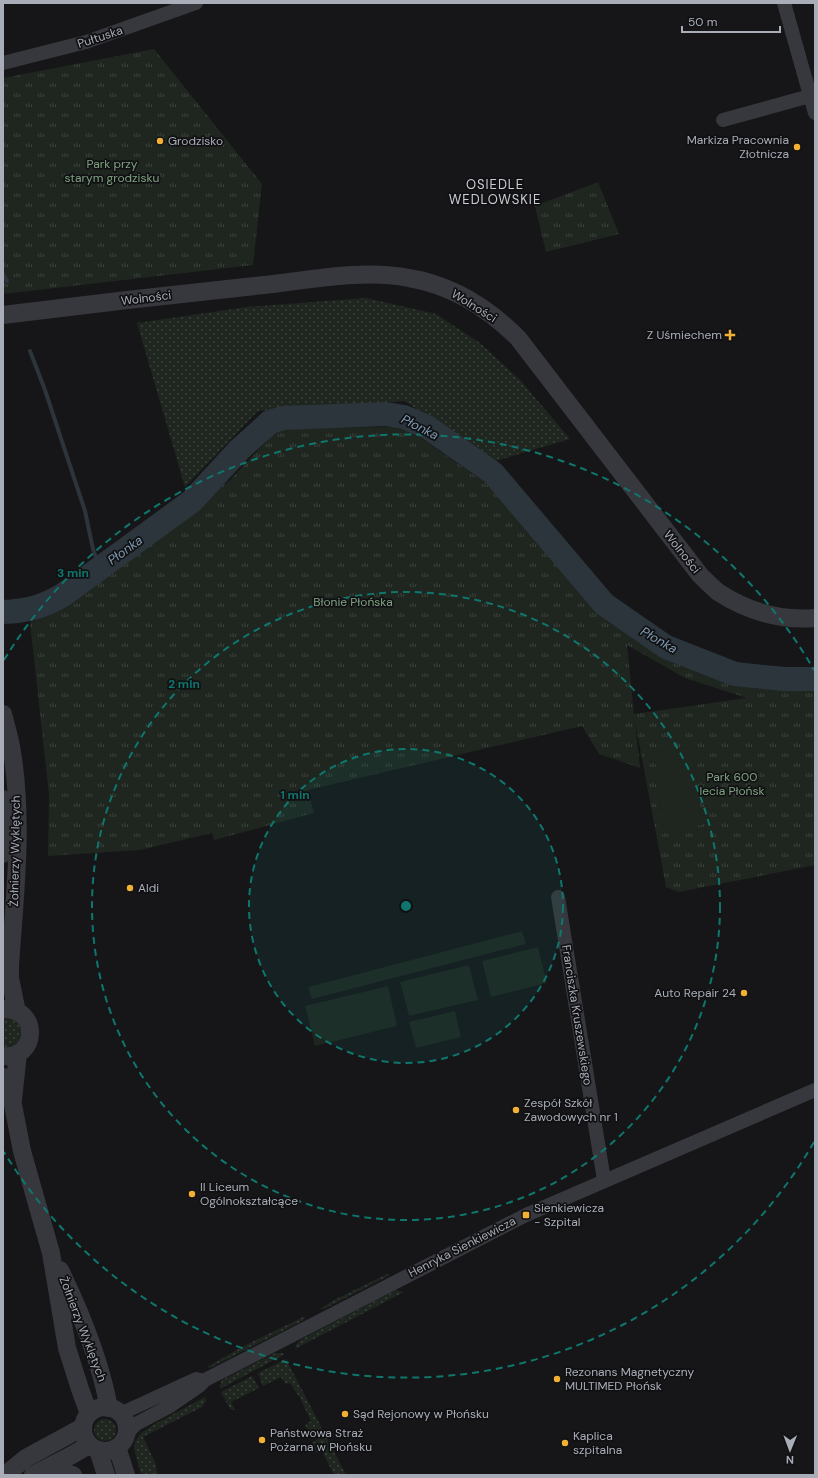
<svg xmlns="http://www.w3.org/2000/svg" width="818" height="1478" font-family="'DM Sans',sans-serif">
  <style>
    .grass { fill: url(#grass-dots) }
    .park { fill: url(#park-tufts); fill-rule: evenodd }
    .pitch { fill: #1e261f }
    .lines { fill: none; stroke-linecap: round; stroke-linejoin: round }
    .stream { stroke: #2c353c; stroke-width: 4 }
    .river { stroke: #2c353c; stroke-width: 24 }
    .minor { stroke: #37383d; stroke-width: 14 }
    .tertiary { stroke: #37383d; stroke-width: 18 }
    .ring { fill: none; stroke: #0f766e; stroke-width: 2; stroke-dasharray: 7 5 }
    .poi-dot { fill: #f2b134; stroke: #111113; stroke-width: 1.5 }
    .labels { text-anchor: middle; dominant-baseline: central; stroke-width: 3.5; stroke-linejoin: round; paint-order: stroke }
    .street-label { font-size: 12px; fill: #a8adb8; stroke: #111113 }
    .poi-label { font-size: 12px; fill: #a8adb8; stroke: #111113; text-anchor: start }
    .park-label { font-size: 12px; fill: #7fa381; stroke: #111113 }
    .neighbourhood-label { font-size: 13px; letter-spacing: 1px; fill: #c9ccd4; stroke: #111113 }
    .water-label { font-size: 13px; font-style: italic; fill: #7f9bb3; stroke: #111113 }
    .centre { fill: #0f766e; stroke: #111113; stroke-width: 2 }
    .ring-label { font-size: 12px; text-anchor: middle; font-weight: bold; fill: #0f766e; stroke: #111113; stroke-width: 3.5; stroke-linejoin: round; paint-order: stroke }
  </style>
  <defs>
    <pattern id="grass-dots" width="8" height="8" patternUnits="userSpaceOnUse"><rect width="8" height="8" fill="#1e261f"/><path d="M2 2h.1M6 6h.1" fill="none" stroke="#3c433d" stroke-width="1.8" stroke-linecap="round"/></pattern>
    <pattern id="park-tufts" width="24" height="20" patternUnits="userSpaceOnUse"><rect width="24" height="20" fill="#1e261f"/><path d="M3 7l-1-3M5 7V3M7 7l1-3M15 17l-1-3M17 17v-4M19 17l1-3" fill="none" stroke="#3c433d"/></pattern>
  </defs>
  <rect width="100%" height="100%" fill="#161618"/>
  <path class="grass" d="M366,298L436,314L480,343L521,381L570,439L492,462L405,401L258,411L185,487L137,323L247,307Z
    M3,1018C27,1016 27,1049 3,1047Z
    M387,1274L390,1275L324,1309H320L334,1300Z
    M396,1290L404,1292L295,1349L296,1345L300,1340Z
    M305,1316L304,1320L210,1368L207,1367L240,1348Z
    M275,1353H281L285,1354L220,1389V1385L222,1380Z
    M286,1359L346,1475H334L322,1451L317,1453L312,1443L318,1439L316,1435L311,1437L305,1425L311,1421L300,1398L290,1383L286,1384L281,1377L263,1386L258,1373Z
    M252,1376L259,1388L231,1402L235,1410L230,1409L221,1392Z
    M205,1397L206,1401L202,1407L143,1437L155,1462L158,1475H141L134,1449L135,1442L140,1434L151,1426Z
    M94 1430a11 11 0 1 1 22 0a11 11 0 1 1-22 0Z"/>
  <path class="park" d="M154,49L262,184L253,265L3,294V78Z
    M598,182L619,234L546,252L535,206Z
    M405,427L486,483L600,609L664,651L733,680L815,688V865L679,892L666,887L635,721L640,768L599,754L582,726L308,790L314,813L214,840L212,833L140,850L48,856L49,795L30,622L46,616L229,481L279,428ZM627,645L685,678L747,698L634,714Z"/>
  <path class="pitch" d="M693,747L702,825L664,829L654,752Z
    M522,931L526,944L312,999L308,987Z
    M538,947L547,983L491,997L482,961Z
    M469,965L478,1000L409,1016L400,982Z
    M388,986L397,1026L315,1046L305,1006Z
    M455,1011L461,1037L416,1048L409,1022Z"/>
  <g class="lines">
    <path class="stream" d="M3,274L7,281
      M30,351L45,390L85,511L93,549L100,569"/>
    <path class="river" d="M3,612C28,611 42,607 63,595L192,501L239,450L270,422L283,418L386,414L404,417L427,427L493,473L604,604L666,647L735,674L784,679H815"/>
    <path class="minor" d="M784,3L815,113
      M3,63L86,42L196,3
      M723,120L810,96
      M558,897L604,1180
      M120,1414L196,1379L200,1380
      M126,1434L136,1424L170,1406L199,1386L205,1380L526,1215L815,1090"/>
    <path class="tertiary" d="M3,315C90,304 177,294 264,285C311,280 362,269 409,278C451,285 488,308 518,338L700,575C706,581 712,587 718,592C747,611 781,621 815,618
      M3,714C6,725 9,736 11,746C24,819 15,893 10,965V978L17,1012
      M3,799V854
      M3,1009C40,1007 38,1060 3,1056
      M3,1077L13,1105L22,1151L51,1253L67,1348L80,1389L89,1414
      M13,1100L18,1053
      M60,1270C81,1313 100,1360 109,1408
      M83 1429a22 22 0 1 1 44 0a22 22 0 1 1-44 0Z
      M117,1447L126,1475
      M98,1450L106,1475
      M43,1471C54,1470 63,1471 73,1475
      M5,1475L26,1458L83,1427
      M33,1475L72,1455L89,1445"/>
  </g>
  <circle cx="406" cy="906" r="157" fill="#0f766e" fill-opacity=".12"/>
  <g class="ring">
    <circle cx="406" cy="906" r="157"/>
    <circle cx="406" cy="906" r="314"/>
    <path d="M814 1142A471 471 0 0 1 4 1152M4 660A471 471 0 0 1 814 670"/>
  </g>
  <g class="poi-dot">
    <circle cx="160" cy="141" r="4"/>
    <circle cx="797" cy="147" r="4"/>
    <path d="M728 329h4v4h4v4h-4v4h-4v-4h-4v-4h4z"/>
    <circle cx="130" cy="888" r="4"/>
    <circle cx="744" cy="993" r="4"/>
    <circle cx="516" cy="1110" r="4"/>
    <circle cx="192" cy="1194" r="4"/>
    <rect x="522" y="1211" width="8" height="8" rx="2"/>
    <circle cx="557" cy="1379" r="4"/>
    <circle cx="345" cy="1414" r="4"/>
    <circle cx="262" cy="1440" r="4"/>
    <circle cx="565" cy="1443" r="4"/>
  </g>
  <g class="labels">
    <g class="street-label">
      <text transform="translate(100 37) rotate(-18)">Pułtuska</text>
      <text transform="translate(146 298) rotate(-7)">Wolności</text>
      <text transform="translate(474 306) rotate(32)">Wolności</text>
      <text transform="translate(682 552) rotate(52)">Wolności</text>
      <text transform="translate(15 851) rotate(-89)">Żołnierzy Wyklętych</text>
      <text transform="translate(577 1015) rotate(81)">Franciszka Kruszewskiego</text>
      <text transform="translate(462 1247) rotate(-27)">Henryka Sienkiewicza</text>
      <text transform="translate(83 1329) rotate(69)">Żołnierzy Wyklętych</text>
    </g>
    <g class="poi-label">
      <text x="789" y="140" text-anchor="end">Markiza Pracownia<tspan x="789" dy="14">Złotnicza</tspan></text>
      <text x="168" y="141">Grodzisko</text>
      <text x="722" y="335" text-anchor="end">Z Uśmiechem</text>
      <text x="138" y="888">Aldi</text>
      <text x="736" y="993" text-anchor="end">Auto Repair 24</text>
      <text x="524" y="1103">Zespół Szkół<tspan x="524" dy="14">Zawodowych nr 1</tspan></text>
      <text x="200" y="1187">II Liceum<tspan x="200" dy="14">Ogólnokształcące</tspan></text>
      <text x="534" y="1208">Sienkiewicza<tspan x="534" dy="14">- Szpital</tspan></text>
      <text x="565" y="1372">Rezonans Magnetyczny<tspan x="565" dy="14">MULTIMED Płońsk</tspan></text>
      <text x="353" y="1414">Sąd Rejonowy w Płońsku</text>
      <text x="270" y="1433">Państwowa Straż<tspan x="270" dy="14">Pożarna w Płońsku</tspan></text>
      <text x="573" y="1436">Kaplica<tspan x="573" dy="14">szpitalna</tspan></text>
    </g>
    <g class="park-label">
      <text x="112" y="164">Park przy<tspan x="112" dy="14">starym grodzisku</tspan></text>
      <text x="353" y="602">Błonie Płońska</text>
      <text x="732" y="777">Park 600<tspan x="732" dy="14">lecia Płońsk</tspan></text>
    </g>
    <g class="neighbourhood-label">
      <text x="495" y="184">OSIEDLE<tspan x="495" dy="15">WEDLOWSKIE</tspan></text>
    </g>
    <g class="water-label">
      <text transform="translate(420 427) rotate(27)">Płonka</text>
      <text transform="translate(125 550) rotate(-36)">Płonka</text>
      <text transform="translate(659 640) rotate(30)">Płonka</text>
    </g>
  </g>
  <circle cx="406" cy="906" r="6" class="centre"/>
  <g class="ring-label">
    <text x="73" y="577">3 min</text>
    <text x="184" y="688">2 min</text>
    <text x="295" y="799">1 min</text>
  </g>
  <rect width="818" height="1478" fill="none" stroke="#a8adb8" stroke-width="8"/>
  <g transform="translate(790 1450) rotate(181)" stroke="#111113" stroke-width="3" paint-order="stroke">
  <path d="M0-3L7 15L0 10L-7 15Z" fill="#a8adb8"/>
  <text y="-6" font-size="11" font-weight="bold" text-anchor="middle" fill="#a8adb8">N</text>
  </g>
  <path d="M682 26v6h98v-6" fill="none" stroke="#a8adb8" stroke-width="2"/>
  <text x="688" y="26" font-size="12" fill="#a8adb8" stroke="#111113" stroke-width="3" paint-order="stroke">50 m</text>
</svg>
